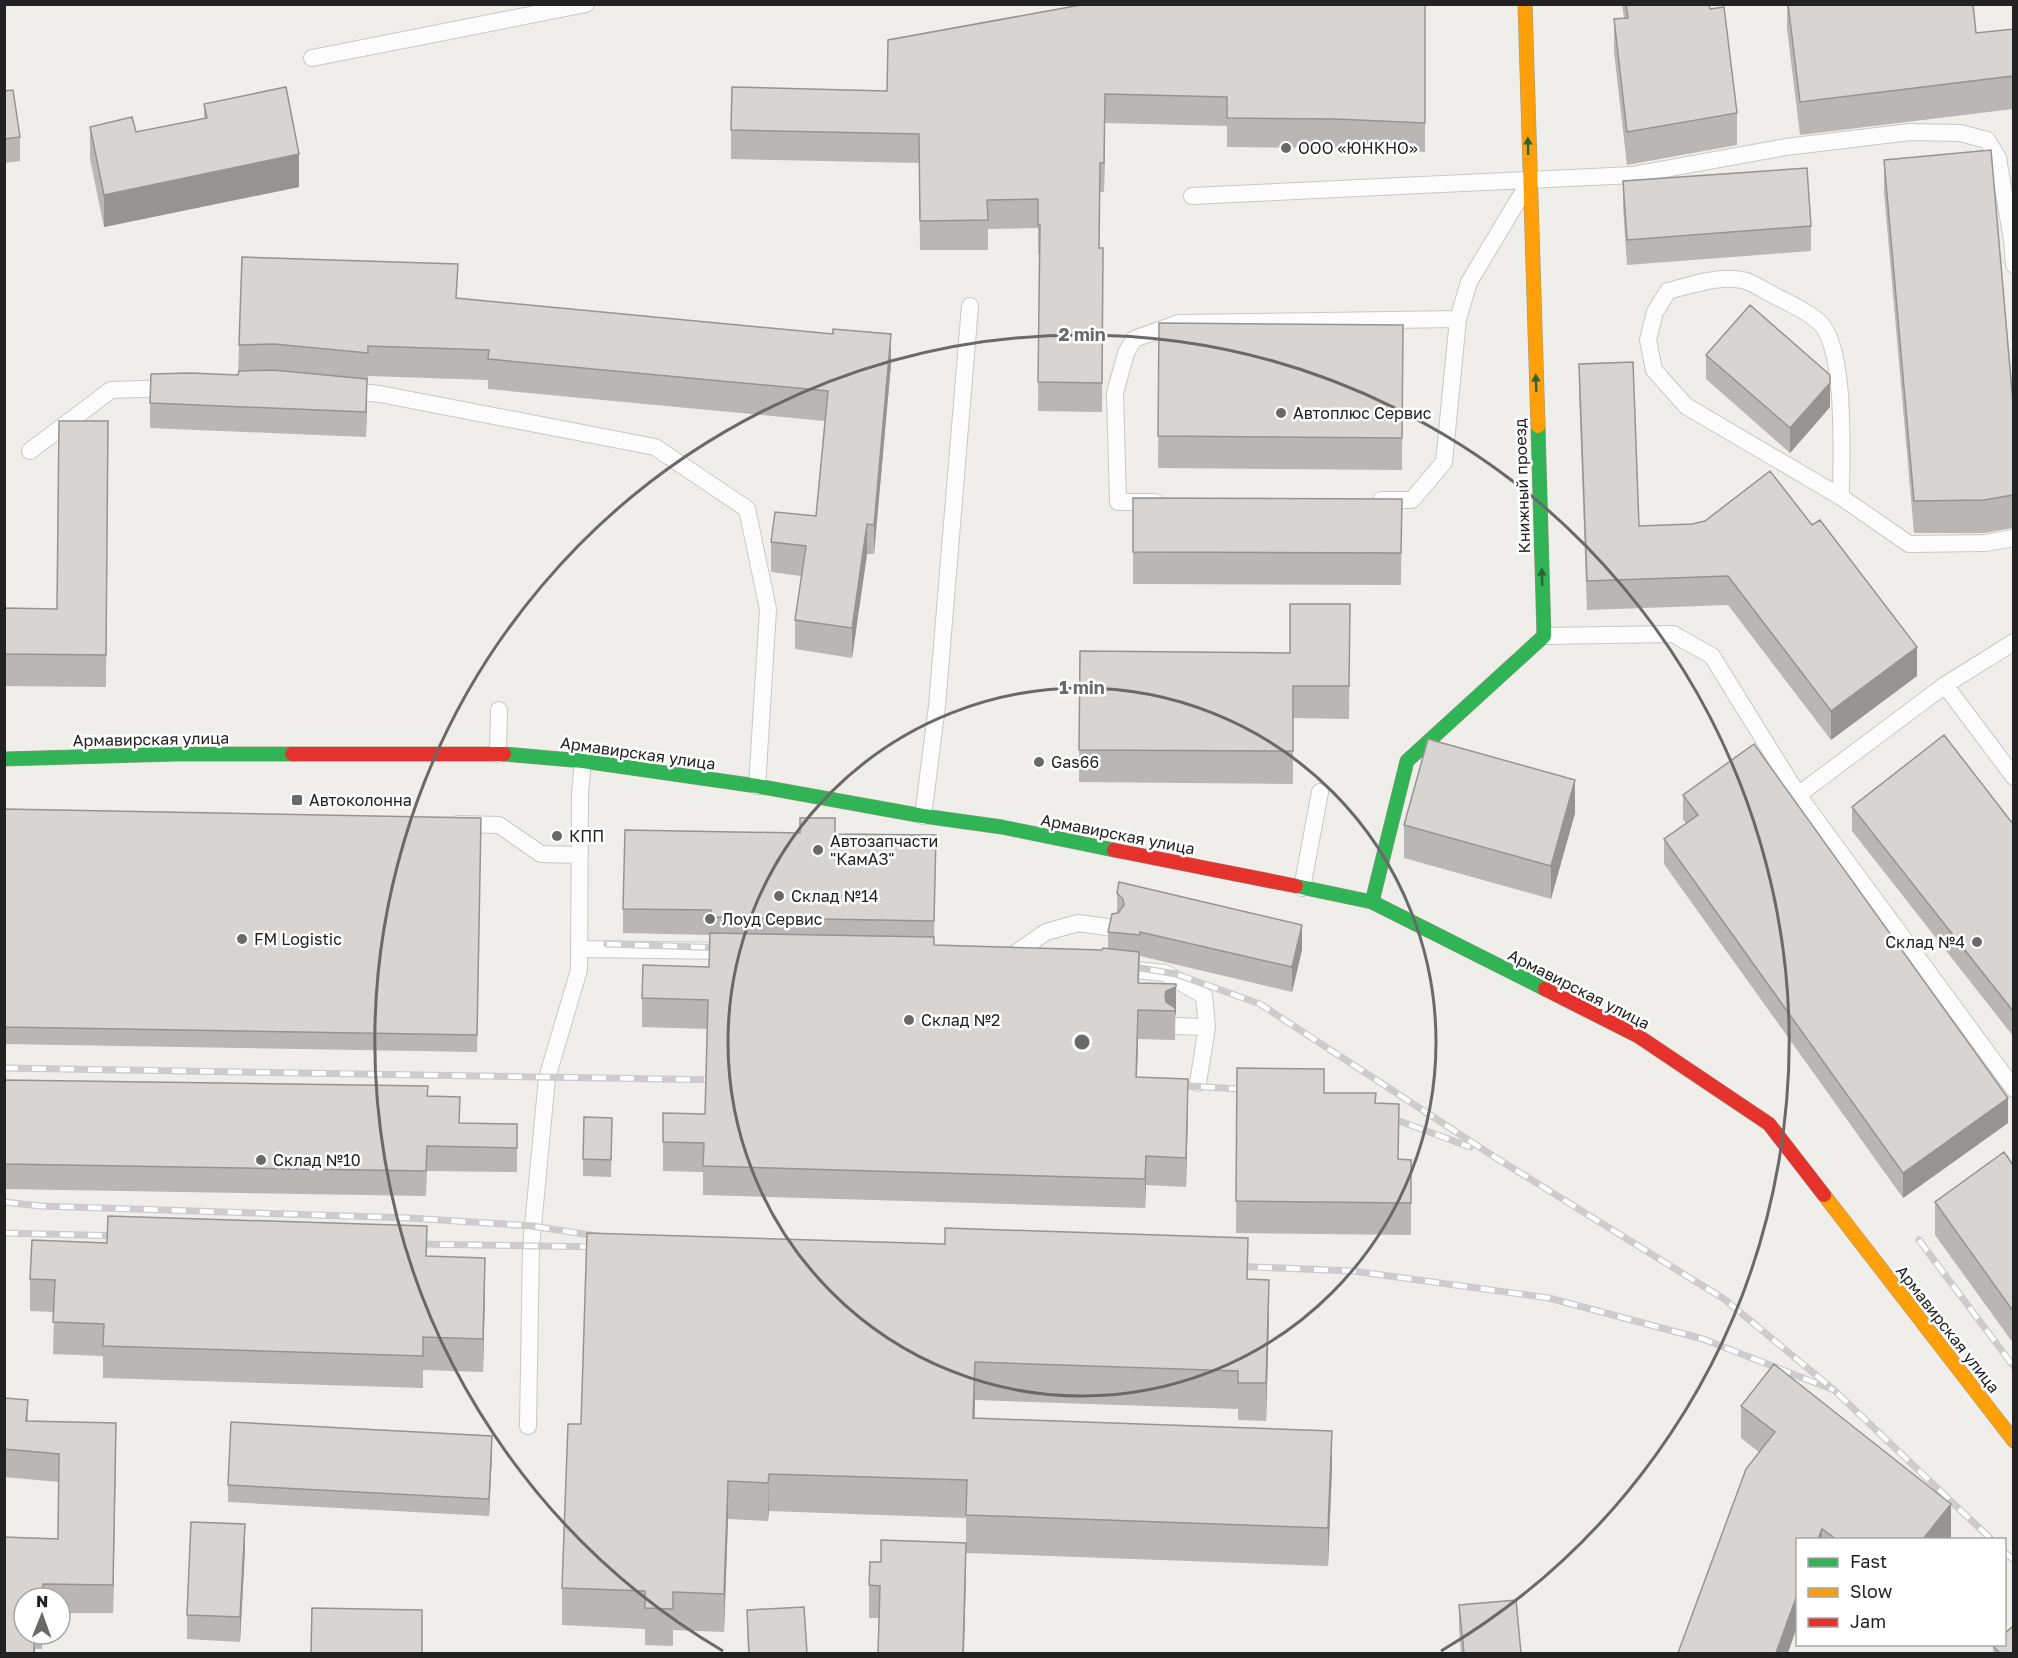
<svg xmlns="http://www.w3.org/2000/svg" width="2018" height="1658" font-family="'Golos Text',sans-serif">
  <style>
    .lines { fill: none; stroke-linecap: round; stroke-linejoin: round }
    .lane-casing { stroke: #c9c8c7; stroke-width: 18 }
    .fast-casing { stroke: #999a82; stroke-width: 15 }
    .slow-casing { stroke: #999a82; stroke-width: 15 }
    .jam-casing { stroke: #999a82; stroke-width: 15 }
    .lane { stroke: #fdfcfc; stroke-width: 16 }
    .fast { stroke: #30b455; stroke-width: 14 }
    .slow { stroke: #ff9f0a; stroke-width: 14 }
    .jam { stroke: #e5322d; stroke-width: 14 }
    .rail-casing { stroke: #ccc; stroke-width: 7 }
    .rail { stroke: #fff; stroke-width: 4.5; stroke-dasharray: 14; stroke-linecap: butt }
    .wall { fill: #b9b6b5 }
    .shaded-wall { fill: #969493 }
    .building { fill: #d7d4d2; stroke: #969493; stroke-width: 1.5 }
    .oneway { fill: #286439 }
    .ring { fill: none; stroke: #6a6968; stroke-width: 3 }
    .poi-dot { fill: #6a6968; stroke: #fff; stroke-width: 2 }
    .labels { text-anchor: middle; dominant-baseline: central; stroke-width: 5; stroke-linejoin: round; paint-order: stroke }
    .poi-label { font-size: 16px; fill: #222; stroke: #fff; text-anchor: start }
    .street-label { font-size: 16px; fill: #222; stroke: #fff }
    .centre { fill: #6a6968; stroke: #fff; stroke-width: 3 }
    .ring-label { font-size: 18px; text-anchor: middle; font-weight: bold; fill: #6a6968; stroke: #fff; stroke-width: 5; stroke-linejoin: round; paint-order: stroke }
  </style>
  <rect width="100%" height="100%" fill="#f0eeeb"/>
  <g class="lines">
    <g class="lane-casing">
      <path id="lane" d="M312,58L586,4
        M1192,196L1632,175L1786,147L1910,132L1960,133L1987,140L1998,158L2012,240L2014,265
        M347,391L380,394L655,447L747,509L768,609L757,786
        M30,451L111,390L171,388
        M1841,497C1841,459 1847,350 1820,323C1810,313 1793,305 1781,299C1770,294 1760,287 1749,282C1724,273 1692,285 1668,291L1655,312L1648,340L1654,370L1686,406L1841,497L1909,544L1985,543L2014,538
        M1381,500H1412L1444,462L1458,319L1469,282L1526,187
        M1155,502H1118L1115,393L1126,353L1134,339L1179,323L1458,319
        M1544,636L1673,634L1712,656L1798,795L2014,1089
        M1945,685L2014,777
        M498,754L499,710
        M1798,795L1945,685L2014,642
        M923,816L937,706L970,306
        M458,824L499,825L541,854L580,855
        M1302,888L1320,792
        M580,949L732,951
        M1010,957L1046,932L1078,923L1114,928
        M1117,968L1165,973L1204,996L1207,1027L1198,1083
        M1175,1026L1207,1027
        M528,1426L531,1247L547,1078L579,970L580,793L583,761"/>
    </g>
    <g class="fast-casing">
      <path id="fast" d="M504,754L583,761L757,786L923,816L1002,827L1114,850
        M4,759L177,754H292
        M1296,886L1372,902L1545,989
        M1372,902L1407,761L1544,636L1538,426"/>
    </g>
    <g class="slow-casing">
      <path id="slow" d="M1525,4L1538,426
        M1824,1195L2014,1441"/>
    </g>
    <g class="jam-casing">
      <path id="jam" d="M292,754H504
        M1114,850L1296,886
        M1545,989L1638,1036L1769,1124L1824,1195"/>
    </g>
    <use href="#lane" class="lane"/>
    <use href="#fast" class="fast"/>
    <use href="#slow" class="slow"/>
    <use href="#jam" class="jam"/>
    <g class="rail-casing">
      <path id="rail" d="M607,944L727,948
        M1123,965L1176,974L1260,1004L1493,1156L1724,1299L1834,1390L1992,1540
        M4,1068L723,1080
        M1173,1085L1254,1090
        M1383,1115L1470,1147
        M4,1202L40,1206L410,1218L532,1226L603,1237
        M4,1233L124,1236
        M1919,1240L2014,1367
        M412,1244L604,1247
        M1230,1266L1353,1271L1549,1298L1703,1339L1834,1390
        M2004,1552L2014,1560"/>
    </g>
    <use href="#rail" class="rail"/>
  </g>
  <path class="wall" d="M1425,4V152L1335,148L1227,147V126L1105,123L1104,192H1100L1099,248H1103L1102,412L1038,411L1039,254H1038V228L988,229V250H920L919,163L731,159V130L887,91Z
    M1622,4H1709L1737,113V145L1627,165L1614,52V19L1624,18Z
    M1787,4H1973L1976,33L2013,29V109L1800,135L1787,29Z
    M4,91L20,137V161L4,163Z
    M204,104L299,187L104,227L90,159V127L136,132L204,118Z
    M1884,160L2013,403V528L1984,533H1914L1884,192Z
    M1623,181L1811,226V251L1627,265L1623,206Z
    M457,298L891,364L874,554H867L852,658L795,649V620L801,576L771,572V542L816,516L825,421L488,389V380L368,376V382H367L366,437L150,428V403L238,375L239,345Z
    M1159,323L1403,325L1402,470L1158,468Z
    M1706,355L1830,407L1790,453L1706,379Z
    M1579,364L1639,526L1917,676L1831,740L1728,605L1587,610L1579,393Z
    M108,421L106,687L4,686V608L57,609Z
    M1133,498L1402,499L1401,585L1133,584Z
    M1350,604L1349,719L1293,718V784L1079,782L1080,651L1290,653Z
    M1683,795L2008,1123L1903,1198L1664,864V839L1686,823L1683,820Z
    M1852,807L2013,824V1036L1852,831Z
    M4,809L481,818L477,1052L4,1044Z
    M1575,813L1551,899L1404,858V825Z
    M835,834L936,835L934,945L1102,950L1108,949V932L1117,913V893L1302,950L1292,992L1140,956L1139,983L1176,984L1175,1040L1138,1039L1137,1077L1188,1108L1186,1187L1146,1185L1145,1208L703,1195V1172L663,1171V1142L705,1114L708,1029L642,1027V998L709,967L710,935L623,933V909Z
    M1237,1068L1324,1093L1376,1103L1398,1159L1411,1160V1235L1236,1233Z
    M4,1080L428,1096L460,1123L517,1124V1172L427,1171L426,1196L4,1189Z
    M612,1134L611,1177L583,1176V1159Z
    M2013,1165V1343L1935,1235V1202Z
    M945,1244L1248,1279L1269,1318L1266,1421L1238,1420V1409L975,1400V1418L1332,1468L1328,1566L966,1553V1575L879,1618H869V1585L881,1562L966,1543V1518L769,1511L768,1521L728,1519L724,1632L673,1630V1646L645,1645V1629L562,1625V1588L581,1424Z
    M427,1256L485,1290L483,1372L423,1370V1388L103,1378V1356L53,1354L54,1312L30,1311V1279Z
    M4,1398L28,1400V1421L116,1423L113,1613H60V1598H24V1634H42V1649H35V1653H4V1537L58,1539L59,1482L4,1477Z
    M1741,1406L1951,1537L1949,1539H1797L1759,1452L1741,1438Z
    M492,1453L489,1516L228,1502V1485Z
    M245,1549L240,1642L187,1639V1615Z
    M1459,1605L1521,1653H1461L1459,1630Z
    M747,1610L807,1653H748Z
    M1993,1646L2013,1653H1993Z"/>
  <path class="shaded-wall" d="M1105,94V123L1104,192V163Z
    M299,154V187L104,227V195Z
    M891,334V364L874,554V525Z
    M367,379V403L366,437V412Z
    M1830,383V407L1790,453V428Z
    M867,524V554L852,658V628Z
    M1917,647V676L1831,740V711Z
    M1575,780V813L1551,899V866Z
    M1302,925V950L1292,992V967Z
    M1176,984V1013L1175,1016V1040V1011L1165,1010V996L1166,991Z
    M1138,1010V1039L1136,1106V1077Z
    M1188,1079V1108L1186,1187V1158Z
    M2008,1098V1123L1903,1198V1173Z
    M1146,1156V1185L1145,1208V1179Z
    M485,1258V1290L483,1372V1339Z
    M1269,1280V1318L1266,1421V1383Z
    M975,1362V1400L973,1455V1418Z
    M116,1423V1452L113,1613V1585Z
    M1332,1431V1468L1328,1566V1528Z
    M492,1436V1453L489,1516V1499Z
    M769,1474V1511L768,1521Z
    M728,1481V1519L724,1632V1594Z
    M1951,1504V1537L1949,1539H1923Z
    M245,1524V1549L240,1642V1617Z
    M1822,1529V1539H1818Z
    M966,1543V1575L964,1653H963Z
    M1797,1595V1627L1788,1653H1776Z
    M34,1634L35,1653H34Z"/>
  <path class="building" d="M1086,4H1425V123L1335,119L1227,118V97L1105,94L1104,163H1100L1099,248H1103L1102,383L1038,382L1040,225H1038V199L987,200L988,220L920,221L919,134L731,130L732,87L887,91L888,40Z
    M1626,4H1709L1710,9L1724,7L1737,113L1627,132L1614,19L1628,18Z
    M1788,4H1973L1976,33L2013,29V76L1800,102Z
    M286,87L299,154L104,195L90,127L132,117L136,132L207,118L204,104Z
    M13,90L20,137L4,139V91Z
    M1991,150L2013,403V495L1984,500L1914,501L1884,160Z
    M1807,168L1811,226L1627,240L1623,181Z
    M242,257L458,264L456,298L833,334V329L891,334L874,525L867,524L852,628L795,620L806,546L771,542L775,512L816,516L828,391L488,359L489,350L368,346V353L274,344L239,345Z
    M1750,305L1830,375V383L1790,428L1706,355Z
    M1159,323L1403,325L1402,438L1158,436Z
    M1633,362L1639,526L1692,524L1705,521L1770,471L1812,525L1820,520L1917,647L1831,711L1728,576L1587,581L1579,364Z
    M273,370L367,379L366,412L150,403L151,374L190,373L238,375L239,371Z
    M59,421H108L106,655L4,654V608L57,609Z
    M1133,498L1402,499L1401,553L1133,552Z
    M1290,604H1350L1349,686H1293V751L1079,750L1080,651L1290,653Z
    M1944,735L2013,824V1011L1852,807Z
    M1428,739L1575,780L1551,866L1404,825Z
    M1754,744L2008,1098L1903,1173L1664,839L1698,815L1683,795Z
    M4,809L481,818L477,1035L4,1027Z
    M800,818H835V834L936,835L934,921L711,917V910L623,909L625,830L800,833Z
    M1119,882L1302,925L1292,967L1140,932V935L1108,932L1112,914L1118,913L1124,905L1123,899L1117,893Z
    M710,933L934,937V945L1102,950L1103,948L1139,952L1138,983L1176,984V987L1166,991L1165,996L1166,1002L1175,1008V1011L1138,1010L1136,1077L1188,1079L1186,1158L1146,1156L1145,1179L703,1166L704,1143L663,1142V1113L705,1114L708,1000L642,998L643,965L709,967Z
    M1237,1068L1324,1069V1093H1376L1375,1103L1399,1104L1398,1159L1411,1160V1203L1236,1201Z
    M4,1080L428,1086L427,1096L460,1097L459,1123L517,1124V1148L427,1146L426,1171L4,1164Z
    M584,1117L612,1118L611,1160L583,1159Z
    M2004,1152L2013,1165V1311L1935,1202Z
    M108,1216L427,1226L426,1256L485,1258L483,1339L423,1337V1356L103,1346L104,1324L53,1322L55,1280L30,1279L32,1240L107,1243Z
    M945,1228L1248,1238L1247,1279L1269,1280L1266,1383H1238V1371L975,1362L973,1418L1332,1431L1328,1528L966,1515L967,1480L769,1474L768,1483L728,1481L724,1594L673,1592V1609L645,1608V1591L562,1588L568,1424H581L587,1233L945,1244Z
    M1774,1364L1951,1504L1923,1539H1836L1822,1529L1818,1539H1797V1595L1776,1653H1678L1746,1469L1775,1432L1741,1406Z
    M4,1398L28,1400L26,1421L116,1423L113,1585L43,1584V1598H24V1634H34V1653H4V1537L58,1539L59,1454L4,1449Z
    M231,1422L492,1436L489,1499L228,1485Z
    M191,1522L245,1524L240,1617L187,1615Z
    M881,1540L966,1543L963,1653H878L880,1586L869,1585L870,1562H881Z
    M1516,1600L1521,1653H1464L1459,1605Z
    M804,1607L807,1653H749L747,1610Z
    M312,1608L422,1610V1653H311Z
    M2013,1626V1653H2000L1993,1646L1994,1644H2004V1634Z"/>
  <defs><path id="oneway-solid" d="M-6-.8H1V-3.2L6.5 0L1 3.2V.8H-6Z" transform="scale(1.5)"/></defs>
  <g class="oneway">
    <use href="#oneway-solid" transform="translate(1528 146) rotate(-91)"/>
    <use href="#oneway-solid" transform="translate(1536 383) rotate(-92)"/>
    <use href="#oneway-solid" transform="translate(1542 577) rotate(-92)"/>
  </g>
  <g class="ring">
    <circle cx="1082" cy="1042" r="354"/>
    <path d="M723 1651A707 707 0 1 1 1441 1651"/>
  </g>
  <g class="poi-dot">
    <circle cx="1286" cy="148" r="6"/>
    <circle cx="1281" cy="413" r="6"/>
    <circle cx="1039" cy="762" r="6"/>
    <rect x="291" y="794" width="12" height="12" rx="3"/>
    <circle cx="557" cy="836" r="6"/>
    <circle cx="818" cy="850" r="6"/>
    <circle cx="779" cy="896" r="6"/>
    <circle cx="710" cy="919" r="6"/>
    <circle cx="242" cy="939" r="6"/>
    <circle cx="1977" cy="942" r="6"/>
    <circle cx="909" cy="1020" r="6"/>
    <circle cx="261" cy="1160" r="6"/>
  </g>
  <g class="labels">
    <g class="poi-label">
      <text x="1298" y="148">ООО «ЮНКНО»</text>
      <text x="1293" y="413">Автоплюс Сервис</text>
      <text x="1051" y="762">Gas66</text>
      <text x="309" y="800">Автоколонна</text>
      <text x="569" y="836">КПП</text>
      <text x="830" y="841">Автозапчасти<tspan x="830" dy="18">"КамАЗ"</tspan></text>
      <text x="791" y="896">Склад №14</text>
      <text x="722" y="919">Лоуд Сервис</text>
      <text x="254" y="939">FM Logistic</text>
      <text x="1965" y="942" text-anchor="end">Склад №4</text>
      <text x="921" y="1020">Склад №2</text>
      <text x="273" y="1160">Склад №10</text>
    </g>
    <g class="street-label">
      <text transform="translate(1522 486) rotate(-92)">Книжный проезд</text>
      <text transform="translate(151 739) rotate(-1)">Армавирская улица</text>
      <text transform="translate(638 753) rotate(8)">Армавирская улица</text>
      <text transform="translate(1118 834) rotate(11)">Армавирская улица</text>
      <text transform="translate(1579 989) rotate(27)">Армавирская улица</text>
      <text transform="translate(1948 1329) rotate(52)">Армавирская улица</text>
    </g>
  </g>
  <circle cx="1082" cy="1042" r="9" class="centre"/>
  <g class="ring-label">
    <text x="1082" y="341">2 min</text>
    <text x="1082" y="694">1 min</text>
  </g>
  <rect width="2018" height="1658" fill="none" stroke="#222222" stroke-width="12"/>
  <rect x="1796" y="1538" width="210" height="108" fill="#ffffff" stroke="#a7a7a7" stroke-width="1.5"/>
  <rect x="1808" y="1558" width="30" height="9" fill="#30b455" stroke="#a7a7a7" stroke-width="1.5"/>
  <text x="1850" y="1568" font-size="18" fill="#222222">Fast</text>
  <rect x="1808" y="1588" width="30" height="9" fill="#ff9f0a" stroke="#a7a7a7" stroke-width="1.5"/>
  <text x="1850" y="1598" font-size="18" fill="#222222">Slow</text>
  <rect x="1808" y="1618" width="30" height="9" fill="#e5322d" stroke="#a7a7a7" stroke-width="1.5"/>
  <text x="1850" y="1628" font-size="18" fill="#222222">Jam</text>
  <g transform="translate(42 1616) rotate(1)"><circle r="28" fill="#ffffff" stroke="#a7a7a7" stroke-width="1.5"/>
  <path d="M0-4.5L10 22L0 15L-10 22Z" fill="#6a6968"/>
  <text y="-9" font-size="16" font-weight="bold" text-anchor="middle" fill="#222222">N</text>
  </g>
</svg>
